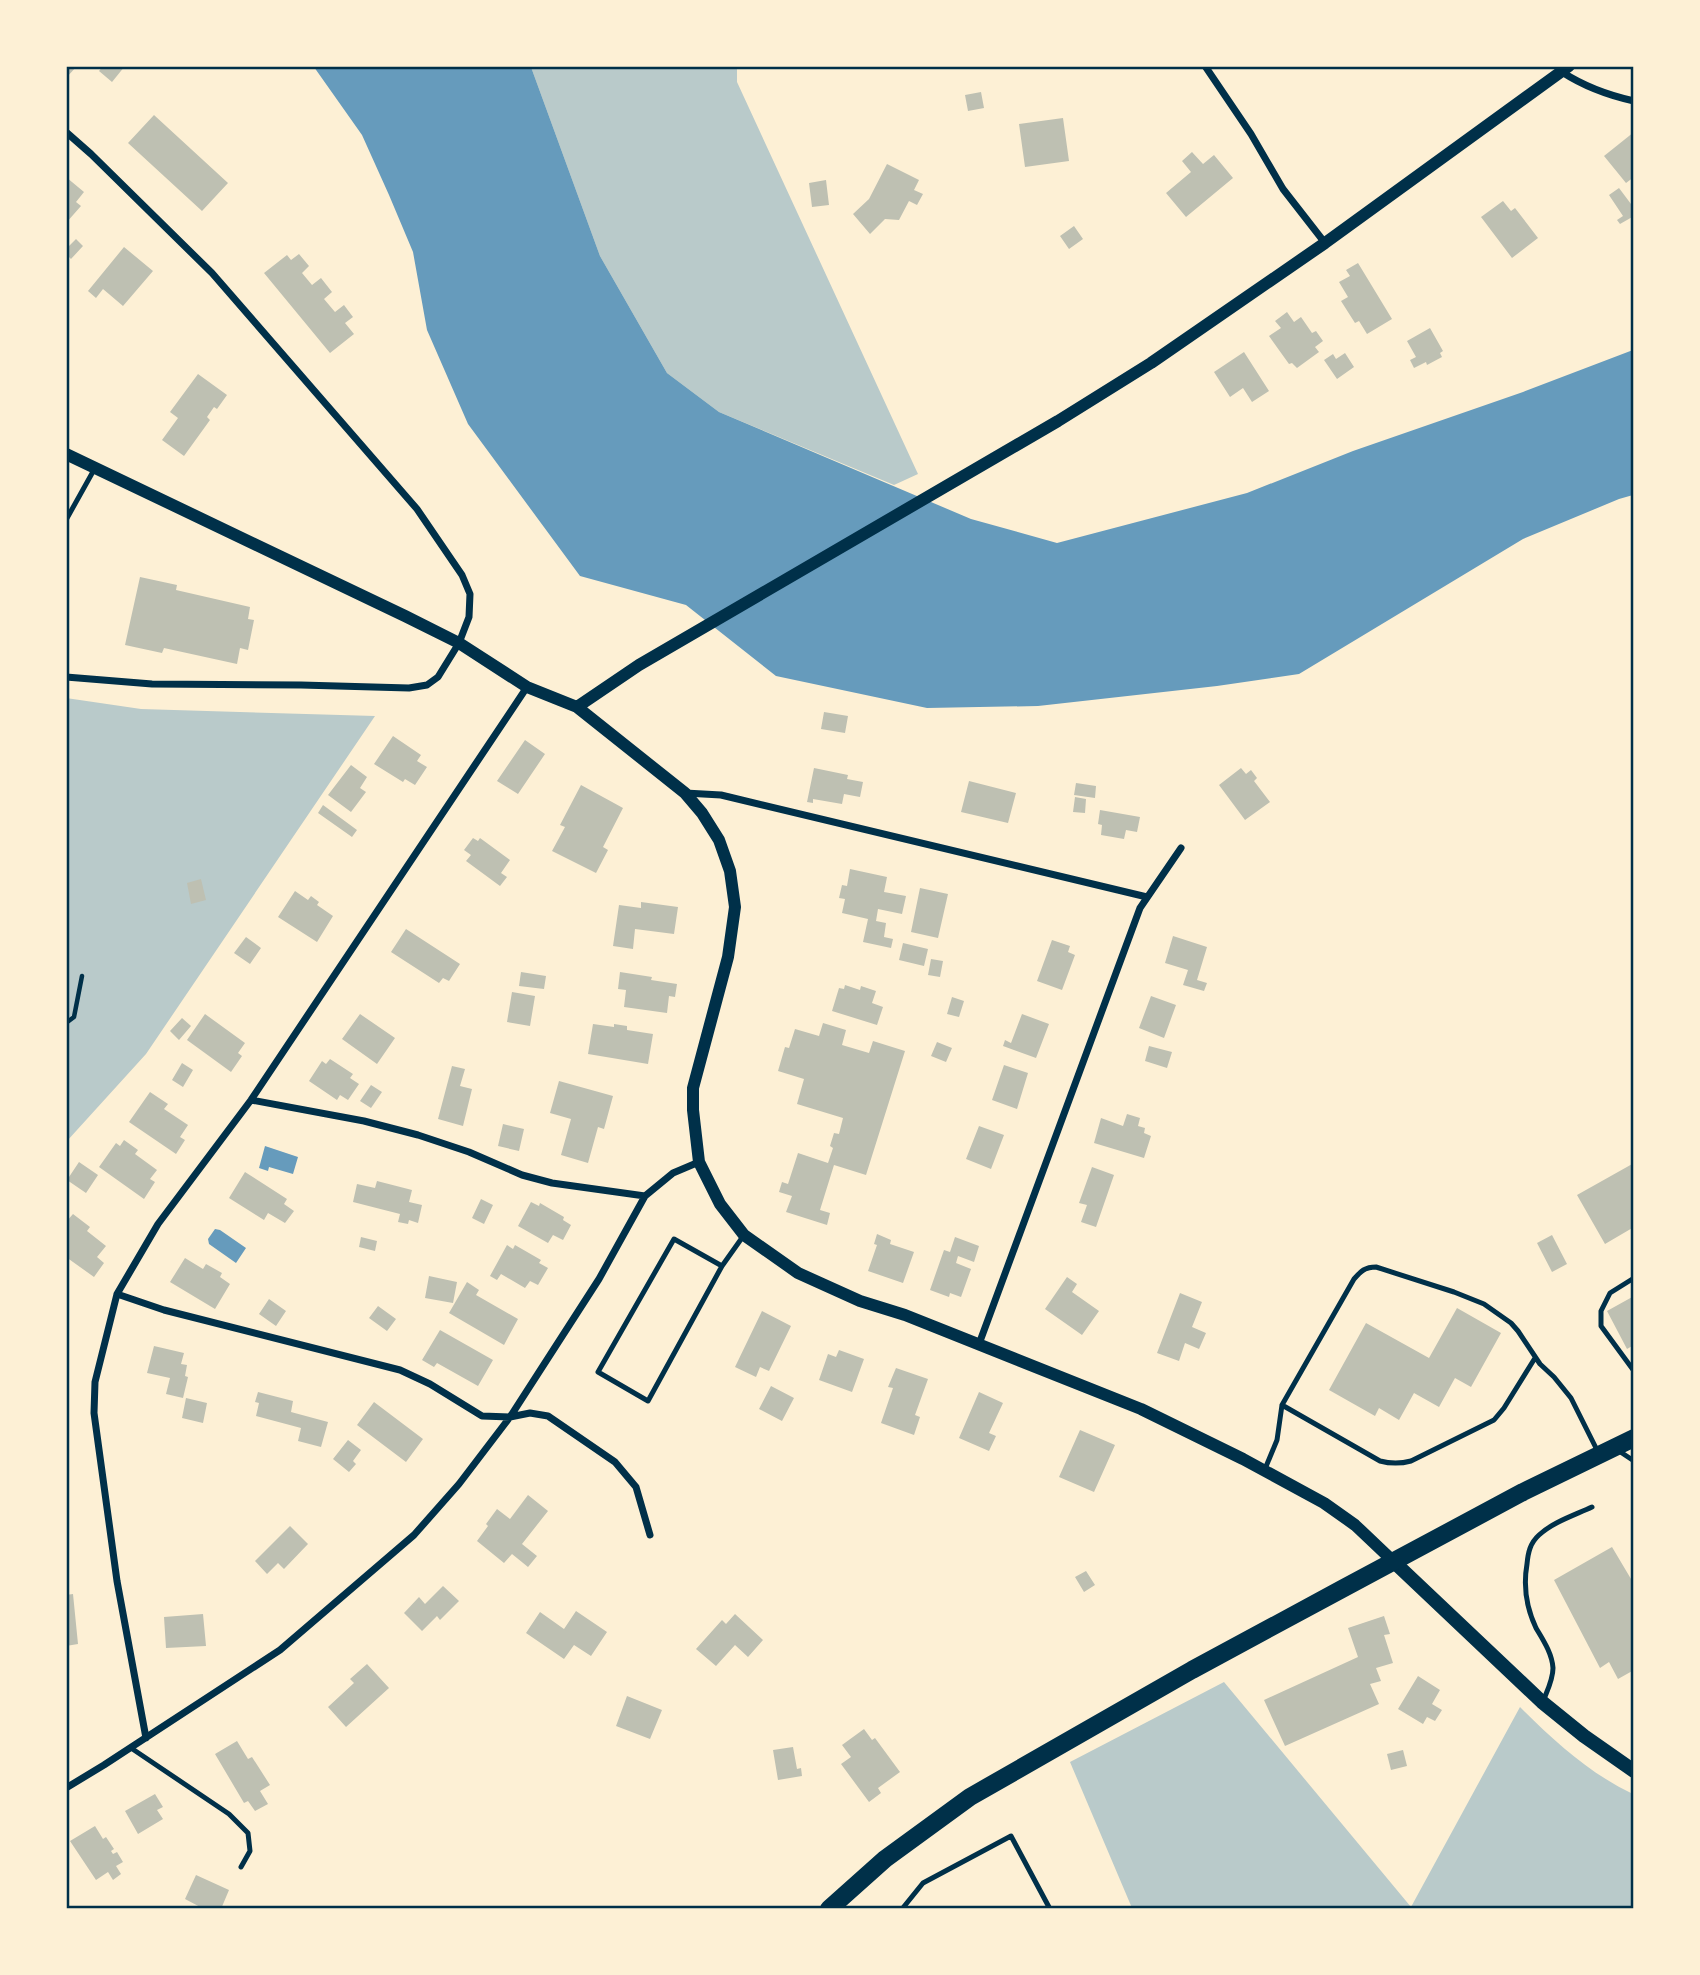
<svg xmlns="http://www.w3.org/2000/svg" width="1700" height="1975" font-family="'Fira Sans Condensed',sans-serif">
  <style>
    .green { fill: #b9caca }
    .water { fill: #669bbc }
    .building { fill: #bec0b2 }
    .lines { fill: none; stroke-linecap: round; stroke-linejoin: round }
    .path { stroke: #003049; stroke-width: 4.5 }
    .service { stroke: #003049; stroke-width: 5 }
    .minor { stroke: #003049; stroke-width: 7 }
    .tertiary { stroke: #003049; stroke-width: 12 }
    .secondary { stroke: #003049; stroke-width: 14 }
    .primary { stroke: #003049; stroke-width: 18 }
    .neatline { fill: none; stroke: #003049; stroke-width: 2.5 }
  </style>
  <rect width="100%" height="100%" fill="#fdf0d5"/>
  <path class="green" d="M531,67H737V82L918,474L894,485L719,412L667,373L600,256Z
    M66,698L141,709L375,716L146,1054L67,1141Z
    M1224,1682L1411,1907L1520,1707C1554,1741 1589,1773 1633,1794V1908H1132L1070,1762Z"/>
  <path class="water" d="M314,67H531L600,256L667,373L719,412L971,519L1057,543L1247,493L1353,451L1523,392L1633,350V495L1619,499L1523,539L1299,674L1217,686L1038,706L927,708L776,676L686,605L580,576L468,424L427,330L413,252L389,195L362,135Z
    M265,1146L298,1157L293,1174L269,1167L268,1171L259,1168Z
    M215,1229L220,1230L246,1248L236,1263L209,1244L208,1239Z"/>
  <path class="building" d="M66,66H77L66,78Z
    M103,66H125L112,82L99,71Z
    M981,92L984,108L968,111L965,95Z
    M154,115L228,183L202,211L128,143Z
    M1063,118L1069,161L1025,167L1019,124Z
    M1634,132V177L1626,183L1604,156Z
    M1192,152L1203,164L1214,155L1233,178L1186,217L1166,193L1191,172L1182,161Z
    M887,164L919,180L914,190L923,194L917,205L909,201L899,220L885,219L870,234L853,214L869,199Z
    M66,177L84,192L76,202L81,206L66,223Z
    M826,180L829,205L812,207L809,183Z
    M1619,188L1634,208V216L1620,224L1617,220L1623,216L1609,195Z
    M1503,201L1511,211L1515,208L1538,238L1512,258L1481,217Z
    M1074,226L1083,239L1069,249L1060,236Z
    M76,239L83,246L71,259L66,254V249Z
    M124,247L153,271L123,306L103,289L96,298L88,291Z
    M299,254L309,266L302,273L312,285L321,278L332,292L324,299L335,312L344,305L353,317L345,323L354,334L330,353L264,273L287,255L291,260Z
    M1358,263L1392,319L1367,334L1359,321L1355,323L1341,301L1348,297L1339,282L1350,276L1346,270Z
    M1287,312L1294,322L1301,317L1312,333L1316,331L1323,341L1315,347L1319,352L1297,368L1292,363L1289,364L1269,336L1281,328L1275,321Z
    M1430,328L1443,351L1440,353L1442,357L1427,365L1426,362L1414,368L1410,360L1416,357L1407,341Z
    M1244,352L1269,391L1252,402L1243,388L1230,397L1214,372Z
    M1345,353L1354,367L1337,379L1324,360L1333,354L1336,359Z
    M198,374L227,395L217,409L214,407L207,417L210,420L184,456L162,440L178,418L170,412Z
    M140,577L177,585L176,590L250,607L248,619L254,620L248,650L240,648L237,664L164,648L162,653L125,645Z
    M824,712L848,716L845,733L821,729Z
    M393,736L421,755L417,761L427,767L415,785L405,779L403,782L374,764Z
    M525,740L545,754L518,794L497,781Z
    M351,765L367,777L360,788L366,792L351,812L328,795Z
    M814,768L848,775L847,779L863,782L860,797L844,794L842,804L813,799V803L807,802Z
    M1241,768L1246,774L1251,770L1257,778L1254,781L1270,802L1245,820L1219,785Z
    M969,781L1016,793L1008,823L961,812Z
    M1076,783L1096,786L1095,798L1074,795Z
    M581,785L623,808L603,847L608,850L596,873L552,851L565,827L560,825Z
    M1075,797L1086,799L1085,813L1073,812Z
    M323,805L357,830L352,837L318,813Z
    M1100,810L1140,817L1137,832L1126,830L1124,839L1101,835L1102,825L1098,824Z
    M473,838L478,841L480,838L510,860L501,873L507,877L500,886L466,861L471,855L464,850Z
    M850,869L887,877L884,892L906,896L902,914L878,909L876,921L886,923L884,937L893,939L891,948L863,942L868,919L842,913L845,899L839,898L842,885L847,886Z
    M201,879L206,900L191,904L187,883Z
    M920,888L948,894L938,938L911,932Z
    M295,891L308,900L311,896L319,902L317,905L333,916L317,942L278,917Z
    M641,902L678,907L674,934L635,929L633,949L613,946L619,905L641,908Z
    M406,929L460,964L449,981L443,978L439,983L391,952Z
    M1173,936L1207,947L1197,980L1207,983L1204,991L1183,985L1188,970L1165,963Z
    M246,937L261,948L250,964L234,953Z
    M1052,940L1070,946L1068,952L1075,955L1062,990L1037,981Z
    M903,943L928,949L924,966L899,960Z
    M931,959L943,961L940,977L928,975Z
    M521,972L546,976L544,989L519,986Z
    M620,972L652,977L651,980L677,984L675,997L669,996L667,1013L624,1007L626,990L618,989Z
    M845,985L860,990L861,986L876,991L872,1003L883,1007L877,1025L832,1011L839,988L844,989Z
    M512,992L535,996L530,1026L507,1022Z
    M1151,996L1176,1005L1164,1038L1139,1028Z
    M952,997L964,1001L959,1017L947,1014Z
    M205,1014L245,1043L238,1053L242,1056L231,1072L187,1040Z
    M360,1014L395,1038L377,1064L342,1039Z
    M1022,1014L1049,1024L1036,1058L1003,1046L1005,1040L1011,1043Z
    M182,1018L191,1026L179,1040L170,1031Z
    M823,1023L846,1030L842,1045L869,1053L873,1041L905,1051L866,1175L834,1165L820,1210L830,1213L827,1225L786,1212L792,1196L779,1192L782,1182L788,1184L798,1153L828,1163L833,1148L830,1146L834,1133L839,1134L843,1118L797,1104L804,1079L778,1071L785,1047L789,1048L795,1029L819,1036Z
    M593,1024L614,1027V1024L627,1026V1030L653,1034L648,1064L588,1054Z
    M937,1042L952,1048L946,1062L931,1056Z
    M1149,1046L1172,1052L1167,1068L1145,1061Z
    M330,1059L353,1074L350,1078L359,1084L348,1100L340,1095L337,1100L309,1081L322,1061L326,1064Z
    M182,1063L193,1070L183,1087L172,1080Z
    M1004,1065L1028,1073L1017,1109L992,1100Z
    M452,1066L465,1069L460,1086L472,1089L463,1126L438,1119Z
    M559,1081L613,1096L604,1129L598,1127L588,1163L561,1155L571,1119L550,1113Z
    M371,1085L382,1092L371,1108L360,1101Z
    M150,1092L168,1104L164,1109L188,1125L180,1137L185,1140L176,1154L129,1122Z
    M1127,1114L1140,1118L1138,1126L1145,1128L1144,1133L1151,1136L1144,1158L1094,1143L1101,1118L1123,1126Z
    M503,1124L524,1129L519,1151L498,1146Z
    M979,1126L1004,1135L991,1169L966,1159Z
    M124,1140L138,1150L135,1154L157,1170L150,1179L155,1182L144,1199L99,1167L116,1143L120,1146Z
    M79,1162L98,1175L86,1193L67,1180Z
    M1634,1163V1227L1605,1244L1577,1195Z
    M1092,1167L1114,1175L1096,1227L1081,1222L1087,1205L1079,1203Z
    M245,1172L287,1199L284,1204L294,1211L285,1223L268,1213L264,1220L229,1198Z
    M377,1181L412,1190L409,1202L422,1205L418,1223L409,1220L408,1224L398,1222L400,1214L353,1202L357,1184L375,1188Z
    M481,1199L493,1205L484,1224L472,1218Z
    M531,1202L539,1206L540,1203L564,1217L563,1220L571,1225L563,1240L553,1235L548,1243L518,1226Z
    M73,1214L90,1227L87,1231L106,1246L97,1257L104,1263L94,1277L66,1257V1222Z
    M877,1234L891,1240L890,1244L914,1252L903,1283L868,1271L877,1245L874,1244Z
    M1552,1235L1567,1264L1552,1272L1537,1243Z
    M361,1237L377,1241L375,1251L359,1247Z
    M955,1237L979,1246L974,1262L958,1256L956,1263L971,1269L961,1297L950,1293L949,1297L930,1290L944,1250L950,1252Z
    M507,1245L513,1249L515,1245L541,1260L539,1263L548,1268L538,1285L530,1281L525,1288L501,1274L497,1280L490,1276Z
    M185,1258L203,1269L206,1264L222,1273L220,1277L230,1284L215,1309L170,1282Z
    M429,1276L457,1282L453,1303L425,1298Z
    M1067,1277L1077,1284L1072,1292L1099,1311L1082,1335L1045,1309Z
    M467,1282L479,1290L476,1295L518,1319L504,1345L449,1313Z
    M1180,1293L1202,1302L1192,1327L1206,1333L1199,1349L1185,1343L1179,1361L1157,1353Z
    M1634,1296V1345L1627,1349L1607,1311Z
    M269,1299L286,1311L276,1326L259,1314Z
    M378,1306L396,1319L387,1331L369,1318Z
    M1457,1308L1501,1333L1471,1387L1455,1378L1439,1407L1414,1393L1399,1420L1379,1408L1375,1416L1329,1390L1366,1323L1429,1358Z
    M762,1311L791,1326L769,1371L760,1367L756,1377L735,1367Z
    M440,1330L493,1360L478,1386L437,1363L434,1367L422,1360Z
    M154,1346L184,1353L181,1364L187,1365L185,1376L188,1377L183,1398L166,1394L170,1378L147,1373Z
    M839,1350L864,1359L852,1392L819,1380L828,1354L836,1357Z
    M896,1368L928,1379L915,1415L920,1417L914,1435L881,1423L893,1388L888,1387Z
    M771,1386L794,1398L782,1421L759,1409Z
    M258,1392L293,1401L291,1412L328,1422L321,1447L298,1441L301,1428L256,1416L259,1403L255,1402Z
    M979,1392L1003,1403L989,1433L996,1436L989,1451L959,1438Z
    M186,1398L207,1403L203,1423L182,1418Z
    M374,1402L423,1439L406,1462L357,1425Z
    M1080,1430L1115,1445L1094,1492L1059,1477Z
    M348,1440L361,1450L353,1461L356,1464L349,1472L333,1459Z
    M528,1495L548,1511L522,1544L537,1556L528,1567L512,1554L504,1563L477,1541L488,1526L486,1524L497,1509L510,1519Z
    M290,1526L308,1544L284,1569L278,1563L267,1574L255,1561Z
    M1612,1547L1634,1584V1670L1618,1679L1609,1662L1600,1668L1554,1580Z
    M1086,1571L1095,1585L1084,1592L1075,1577Z
    M443,1586L459,1601L440,1620L437,1616L422,1631L404,1613L419,1597L425,1604Z
    M73,1594L78,1644L66,1646V1595Z
    M576,1611L607,1632L591,1656L574,1645L564,1659L526,1633L540,1612L564,1629Z
    M203,1614L206,1646L166,1648L164,1617Z
    M735,1614L763,1640L748,1657L735,1645L716,1666L696,1649L722,1620L726,1624Z
    M1384,1616L1390,1634L1384,1635L1393,1663L1376,1668L1381,1681L1370,1684L1379,1704L1285,1746L1264,1700L1358,1657L1348,1628Z
    M367,1664L389,1688L346,1727L328,1707L354,1683L350,1679Z
    M1418,1676L1440,1690L1432,1704L1442,1710L1435,1721L1427,1717L1423,1724L1398,1709Z
    M627,1696L662,1710L650,1739L616,1726Z
    M864,1729L872,1740L875,1738L900,1772L878,1788L881,1793L869,1802L841,1764L851,1757L842,1745Z
    M237,1741L248,1759L252,1757L270,1785L260,1791L268,1804L255,1811L248,1801L244,1803L215,1754Z
    M793,1747L797,1769L801,1768L802,1776L778,1780L773,1750Z
    M1403,1750L1407,1766L1391,1770L1387,1754Z
    M155,1794L163,1807L157,1810L163,1819L138,1834L125,1811Z
    M95,1826L103,1839L106,1837L114,1849L111,1851L113,1854L117,1852L123,1862L116,1866L121,1874L113,1880L108,1872L96,1880L70,1841Z
    M196,1875L229,1890L221,1909H204L185,1899Z"/>
  <g class="lines">
    <path class="path" d="M66,1023L74,1017L82,976"/>
    <path class="service" d="M66,520L95,468
      M722,1266L648,1401L598,1372L674,1239L722,1266L744,1235
      M1634,1278L1610,1293L1601,1311V1326L1634,1371
      M1282,1405L1380,1461C1391,1464 1400,1464 1411,1461L1494,1420L1504,1408L1535,1358
      M1619,1451L1634,1461
      M1265,1469L1277,1440L1282,1405L1354,1279C1361,1271 1365,1267 1376,1267L1454,1292L1484,1304L1511,1323L1518,1331L1540,1364L1554,1377L1571,1398L1598,1452
      M1544,1699C1548,1689 1553,1679 1553,1668C1552,1653 1543,1640 1536,1628C1526,1607 1523,1587 1527,1564C1528,1553 1530,1543 1539,1535C1553,1522 1575,1515 1592,1507
      M131,1748L229,1814L248,1833L250,1851L241,1867
      M902,1909L923,1883L1011,1836L1050,1909"/>
    <path class="minor" d="M1205,66L1251,134L1283,189L1325,243
      M1562,72C1585,87 1607,95 1634,101
      M66,132L91,154L212,273L417,509L462,575L470,594L469,617L459,643L438,677L427,685L409,688L301,685L152,684L66,677
      M685,793L721,795L1147,897
      M251,1100L364,1121L418,1135L469,1152L522,1175L552,1183L645,1196
      M117,1294L164,1310L400,1370L430,1384L482,1416L510,1417L530,1413L548,1416L615,1462L636,1487L650,1535
      M979,1344L1140,908L1181,848
      M146,1738L117,1581L94,1413L95,1382L117,1294L158,1224L251,1100L527,687
      M66,1788L104,1765L280,1650L414,1535L459,1484L510,1417L599,1279L645,1196L673,1173L699,1162"/>
    <path class="tertiary" d="M66,454L405,616L459,643L527,687L577,707L685,793L702,813L719,840L730,871L735,907L728,957L693,1088V1110L699,1162L720,1204L744,1235L798,1273L860,1301L905,1315L1141,1409L1243,1459L1324,1503L1355,1525L1393,1561
      M577,707L639,665L1058,421L1151,363L1325,243L1569,66"/>
    <path class="secondary" d="M1393,1561L1542,1702L1584,1736L1634,1771"/>
    <path class="primary" d="M829,1909L885,1859L970,1797L1192,1670L1342,1589L1523,1492L1634,1438"/>
  </g>
  <rect width="1700" height="1975" fill="none" stroke="#fdf0d5" stroke-width="136"/>
  <rect x="68" y="68" width="1564" height="1839" class="neatline"/>
</svg>
